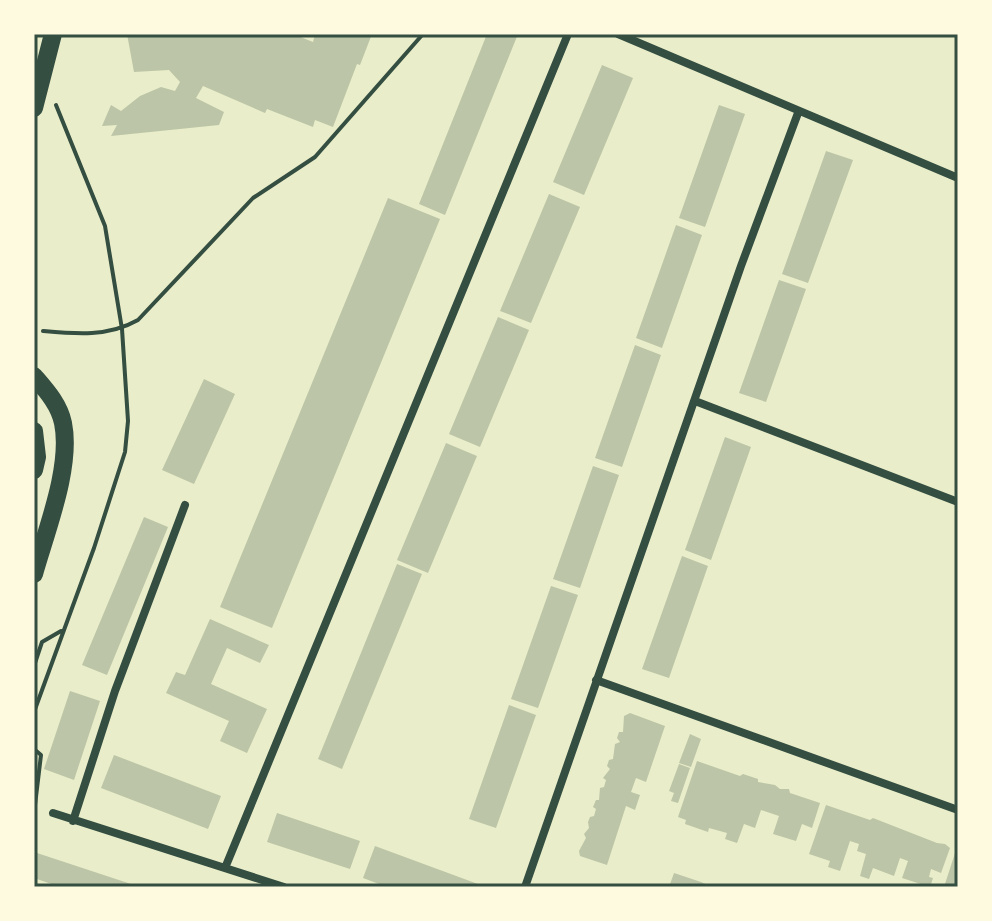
<svg xmlns="http://www.w3.org/2000/svg" width="992" height="921" font-family="Jost,sans-serif">
  <style>
    .building { fill: #bcc5a7 }
    .lines { fill: none; stroke-linecap: round; stroke-linejoin: round }
    .path { stroke: #344e41; stroke-width: 4 }
    .minor { stroke: #344e41; stroke-width: 8 }
    .primary { stroke: #344e41; stroke-width: 18 }
    .neatline { fill: none; stroke: #344e41; stroke-width: 3 }
  </style>
  <rect width="100%" height="100%" fill="#e9edc9"/>
  <path class="building" d="M127,34H293L313,42L315,34H372L360,65L357,64L333,127L315,120L313,127L267,109L265,113L203,86L196,98L224,112L219,125L111,136L117,125L102,126L111,105L121,111L140,96L161,87L175,91L180,82L169,70L134,72Z
    M487,34H518L445,215L419,204Z
    M602,65L633,78L584,195L553,182Z
    M719,105L745,114L705,227L679,218Z
    M826,151L853,160L808,283L782,274Z
    M549,194L580,207L531,323L500,311Z
    M388,198L440,219L272,628L220,607Z
    M676,225L702,235L662,348L636,338Z
    M779,280L806,289L766,402L739,393Z
    M498,317L529,330L480,447L449,434Z
    M635,345L661,355L622,467L595,458Z
    M204,379L235,394L194,484L162,470Z
    M725,437L751,447L711,560L685,550Z
    M446,443L477,456L428,573L397,560Z
    M593,466L619,475L580,588L553,579Z
    M144,517L168,527L107,675L82,665Z
    M682,556L708,566L669,678L642,669Z
    M397,564L422,574L342,769L318,759Z
    M551,586L578,595L538,708L511,699Z
    M210,619L269,645L260,663L227,648L211,684L267,709L247,753L220,741L229,721L166,693L176,672L185,675Z
    M70,691L100,701L74,780L44,769Z
    M509,705L536,715L496,828L469,819Z
    M630,713L665,726L646,782L636,778L631,792L640,795L635,810L626,806L607,865L580,856L579,851L586,838L584,834L589,828L588,822L590,817L594,816L596,809L593,807L596,800H599L600,788L604,787L606,780L603,778L610,769L607,766L609,760L613,759L615,744L620,742L617,738L619,732H623L624,716Z
    M690,734L701,739L691,767L679,763Z
    M114,755L221,796L208,829L101,788Z
    M697,761L740,776L743,774L758,779V782L775,785L780,789H789L790,793L820,803L812,828L802,824L796,841L773,834L779,816L761,810L755,828L744,824L737,843L725,839L727,833L709,828L708,832L685,824L686,820L678,817Z
    M679,764L690,768L678,803L671,801L674,793L669,791Z
    M826,805L870,820L873,818L937,843L945,844L950,848L941,873L931,869L929,877L933,878L930,887L902,878L908,861L900,858L894,876L873,868L869,879L860,876L866,854L857,851L859,844L850,841L840,871L828,867L830,861L809,854Z
    M277,813L360,841L350,869L267,842Z
    M375,846L486,887H387L363,878Z
    M956,850L958,851V887H944Z
    M34,852L137,886V887H60L34,878Z
    M674,873L701,882L712,887H669Z"/>
  <g class="lines">
    <path class="path" d="M43,331C76,334 108,337 138,320L253,198L315,157L423,34
      M34,666L42,642L61,631
      M34,712L94,548L125,452L128,421L122,329L105,226L56,105
      M34,749L41,755L35,805"/>
    <path class="minor" d="M618,34L958,178
      M695,401L958,502
      M596,680L958,810
      M53,813L284,887
      M73,821L115,691L185,505
      M225,868L568,34
      M525,887L741,266L798,113"/>
    <path class="primary" d="M34,108L53,34
      M34,376C46,390 59,404 63,423C72,467 46,531 34,574
      M34,431L37,457L34,470"/>
  </g>
  <rect width="992" height="921" fill="none" stroke="#fefae0" stroke-width="72"/>
  <rect x="36" y="36" width="920" height="849" class="neatline"/>
</svg>
